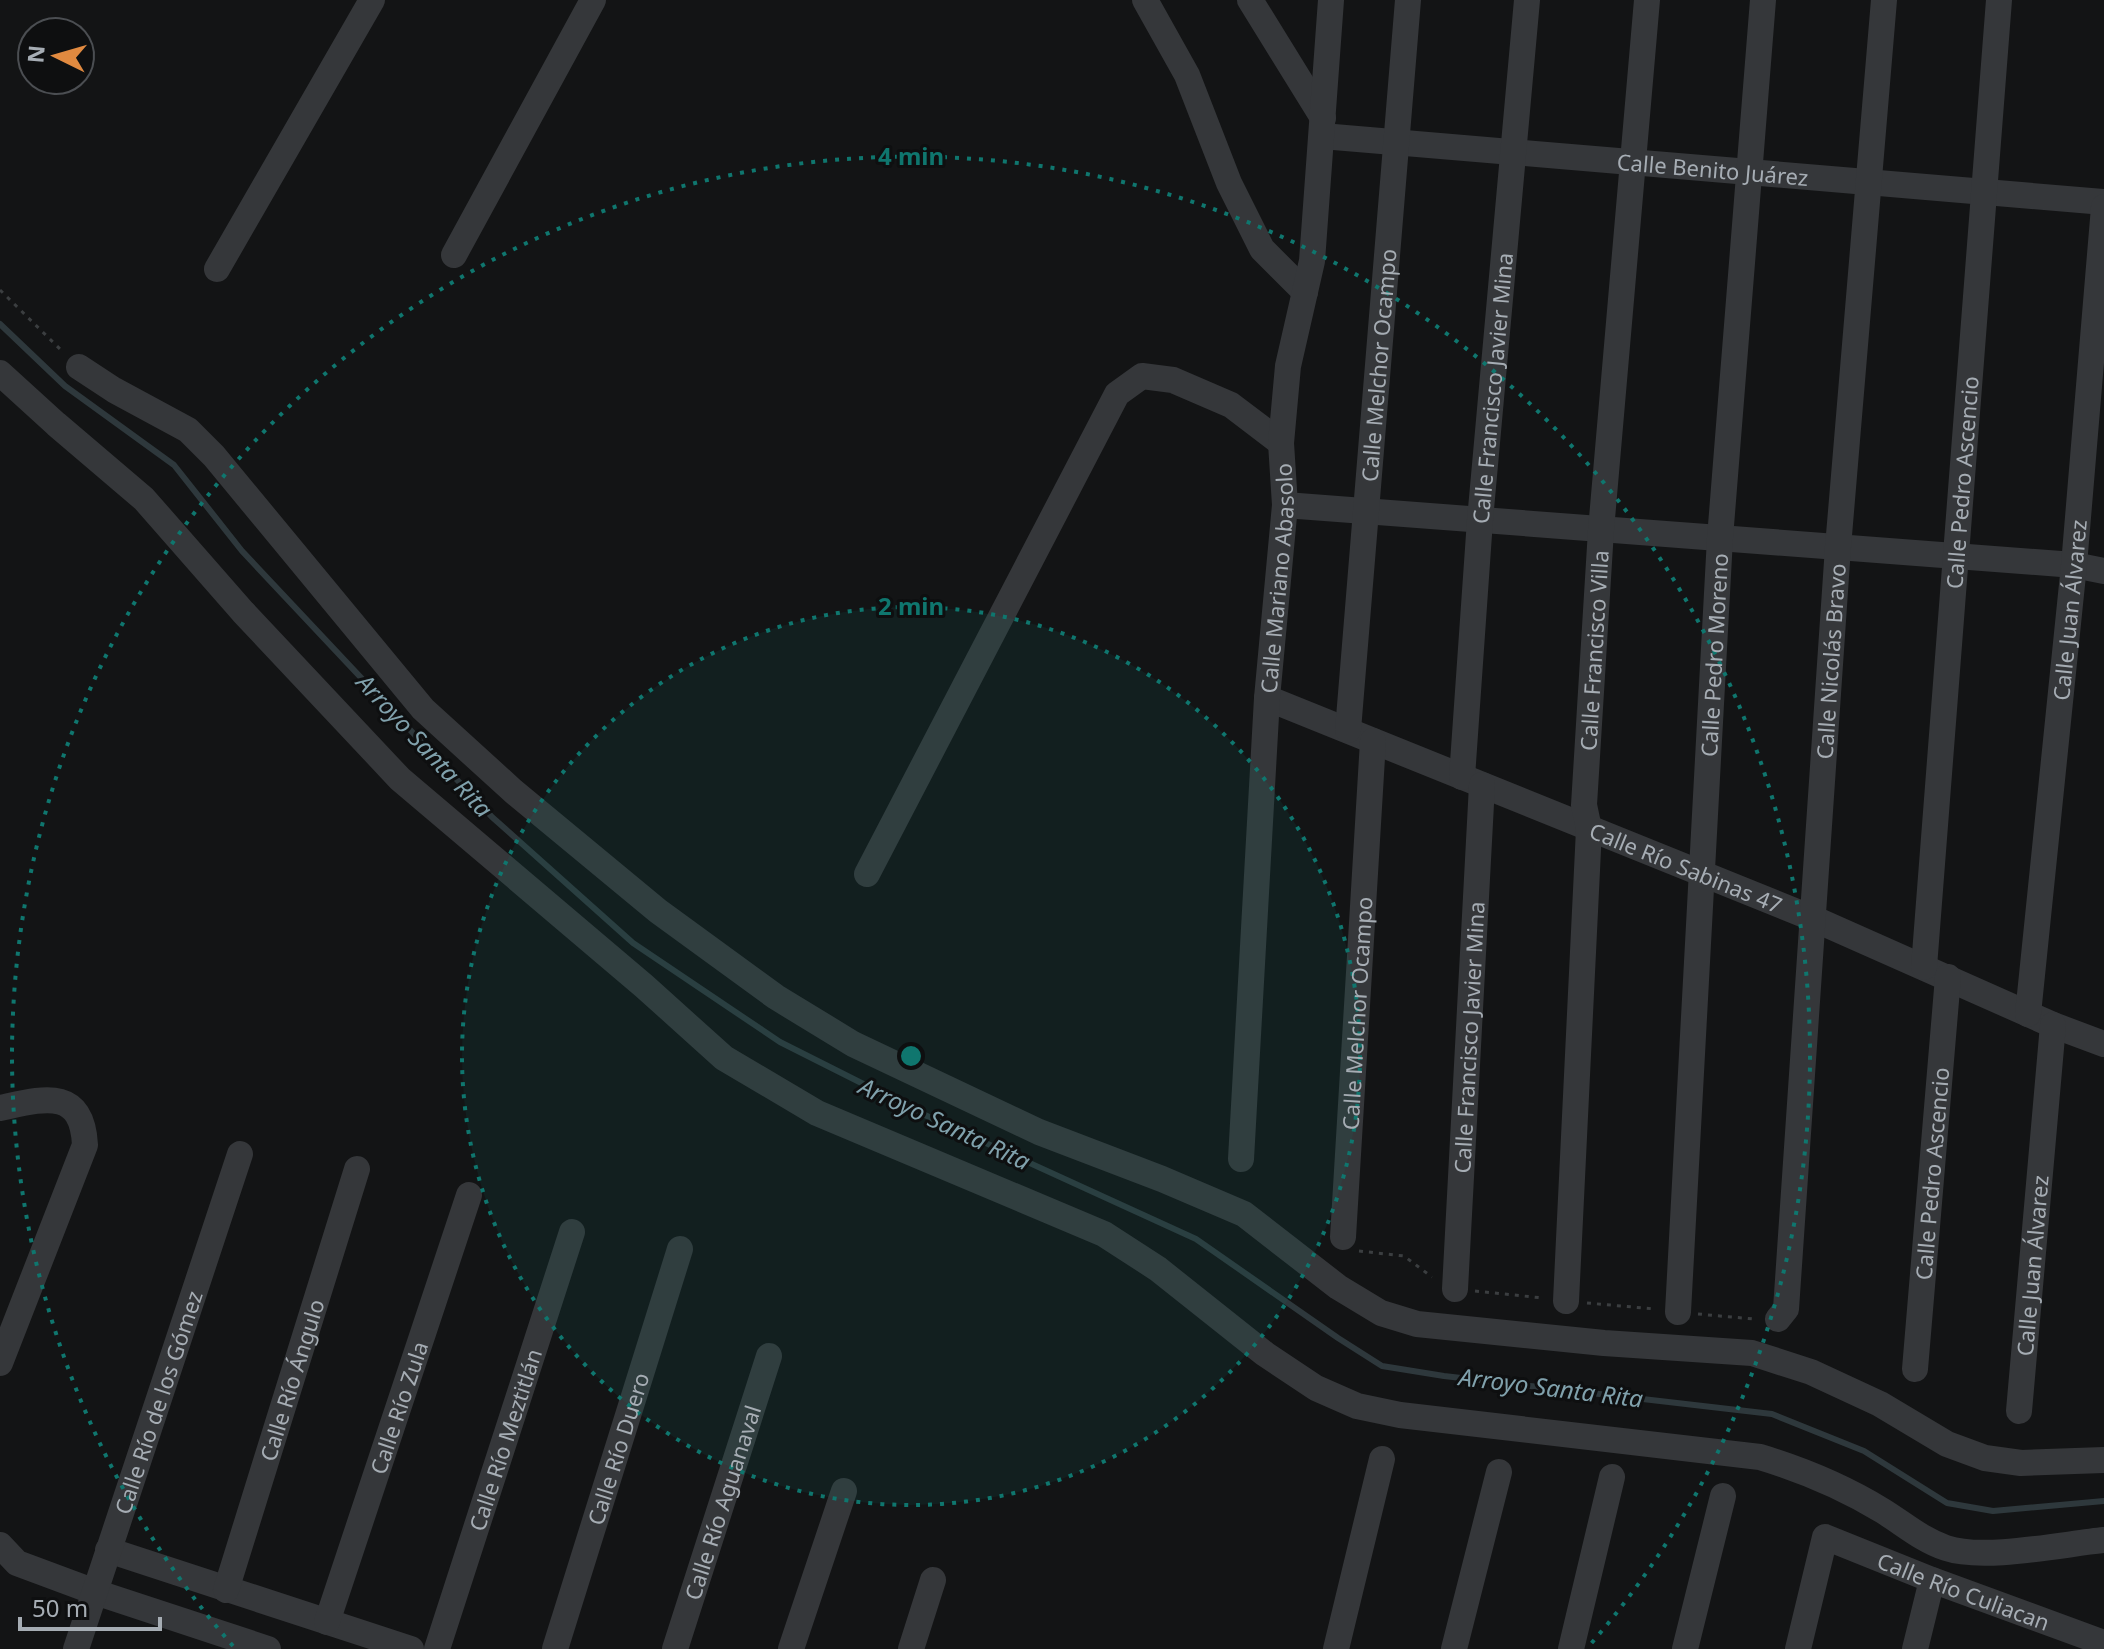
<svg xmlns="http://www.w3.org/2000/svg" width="2104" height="1649" font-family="'Noto Sans',sans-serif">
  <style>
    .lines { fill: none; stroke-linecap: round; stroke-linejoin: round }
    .stream { stroke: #2e383c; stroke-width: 6 }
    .path { stroke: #3b3e40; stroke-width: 3; stroke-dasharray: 4 6; stroke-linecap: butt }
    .minor { stroke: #35373a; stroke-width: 26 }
    .ring { fill: none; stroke: #0f766e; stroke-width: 4; stroke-dasharray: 4 8 }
    .labels { text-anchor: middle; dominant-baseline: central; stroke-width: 6; stroke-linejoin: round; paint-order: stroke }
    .street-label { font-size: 22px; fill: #a6adb4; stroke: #0e0f10 }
    .water-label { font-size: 24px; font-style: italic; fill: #80a1ac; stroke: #0e0f10 }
    .centre { fill: #0f766e; stroke: #0e0f10; stroke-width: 4 }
    .ring-label { font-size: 24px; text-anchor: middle; font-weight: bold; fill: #0f766e; stroke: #0e0f10; stroke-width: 6; stroke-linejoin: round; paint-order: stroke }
  </style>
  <rect width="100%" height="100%" fill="#131415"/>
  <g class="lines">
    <path class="stream" d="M0,324L65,386L174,465L242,551L492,817L633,943L780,1042L931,1118L1196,1239L1338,1338L1382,1366L1444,1376L1772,1414L1864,1451L1947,1503L1993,1511L2104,1501"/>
    <path class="path" d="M0,290L63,352
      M1359,1251L1404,1256L1432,1277
      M1475,1291L1543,1298
      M1587,1303L1655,1309
      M1698,1314L1754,1319"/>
    <g class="minor">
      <path d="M1145,0L1187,75L1229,183L1262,249L1305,292"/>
      <path d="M1250,0L1323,118"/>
      <path id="s1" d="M1322,136L2104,202"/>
      <path d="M454,255L593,0"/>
      <path d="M217,269L372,0"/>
      <path d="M79,367L114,390L188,430L214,456L423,709L513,791L658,911L776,997L853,1044L1039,1132L1162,1179L1244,1214L1338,1287L1381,1313L1417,1324L1604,1343L1752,1353L1811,1372L1880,1404L1947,1444L1985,1458L2021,1463L2104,1460"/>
      <path d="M0,373L56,424L144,499L243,612L400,779L644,986L724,1058L817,1113L1104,1234L1158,1269L1265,1354L1316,1388L1357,1406L1400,1415L1760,1457C1803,1470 1844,1487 1883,1511C1904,1524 1922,1540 1946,1548C1984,1561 2063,1544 2104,1540"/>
      <path d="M1285,505L2074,565L2104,571"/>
      <path id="s2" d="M1267,698L1812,918L2053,1025L2104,1044"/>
      <path id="s3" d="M1348,730L1408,0"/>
      <path id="s4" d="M1462,777L1480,520L1527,0"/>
      <path d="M867,874L1117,394L1142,376L1173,380L1231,405L1281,443"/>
      <path id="s5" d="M1924,967L1999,0"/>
      <path id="s6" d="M2028,1014L2074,565L2104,207"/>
      <path d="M0,1108C42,1099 82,1086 85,1145L0,1363"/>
      <path id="s7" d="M1241,1159L1267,698L1285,505L1281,443L1288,366L1312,261L1331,0"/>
      <path id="s8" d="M1343,1237L1373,741"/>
      <path id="s9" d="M1455,1289L1482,785"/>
      <path id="s10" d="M1566,1301L1589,829L1584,805L1601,530L1647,0"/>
      <path id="s11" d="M1678,1312L1720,538L1763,0"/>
      <path id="s12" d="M1778,1319L1786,1309L1838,547L1884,0"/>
      <path id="s13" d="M1915,1369L1948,977"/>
      <path id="s14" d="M2019,1411L2053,1025"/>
      <path d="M0,1545L17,1563L95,1592L268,1649"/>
      <path d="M108,1550L411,1649"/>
      <path id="s15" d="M226,1590L357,1169"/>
      <path id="s16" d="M327,1622L469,1195"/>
      <path id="s17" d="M76,1649L240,1154"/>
      <path id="s18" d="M437,1649L572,1232"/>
      <path id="s19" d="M555,1649L680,1249"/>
      <path id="s20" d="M675,1649L769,1356"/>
      <path d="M791,1649L844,1491"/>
      <path d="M911,1649L933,1580"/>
      <path d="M1336,1649L1382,1459"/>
      <path d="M1454,1649L1499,1472"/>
      <path d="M1571,1649L1612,1477"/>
      <path d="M1685,1649L1723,1496"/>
      <path id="s21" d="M1798,1649L1825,1537L1932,1580L2104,1643"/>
      <path d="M1915,1649L1932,1580"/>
    </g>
  </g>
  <circle cx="911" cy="1056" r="449" fill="#0f766e" fill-opacity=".12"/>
  <g class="ring">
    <circle cx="911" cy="1056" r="449"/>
    <path d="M233 1646A899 899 0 1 1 1589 1646"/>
  </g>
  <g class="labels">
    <g class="street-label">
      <text stroke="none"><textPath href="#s1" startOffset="392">Calle Benito Juárez</textPath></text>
      <text stroke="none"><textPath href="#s3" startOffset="366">Calle Melchor Ocampo</textPath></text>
      <text stroke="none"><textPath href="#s4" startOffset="390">Calle Francisco Javier Mina</textPath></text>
      <text stroke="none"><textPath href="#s5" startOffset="486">Calle Pedro Ascencio</textPath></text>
      <text stroke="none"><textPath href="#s7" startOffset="582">Calle Mariano Abasolo</textPath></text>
      <text stroke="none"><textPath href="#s6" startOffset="406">Calle Juan Álvarez</textPath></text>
      <text stroke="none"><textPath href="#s10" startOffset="652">Calle Francisco Villa</textPath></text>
      <text stroke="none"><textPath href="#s11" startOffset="658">Calle Pedro Moreno</textPath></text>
      <text stroke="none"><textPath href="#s12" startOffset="662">Calle Nicolás Bravo</textPath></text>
      <text stroke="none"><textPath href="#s2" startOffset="452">Calle Río Sabinas 47</textPath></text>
      <text stroke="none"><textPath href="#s8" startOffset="224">Calle Melchor Ocampo</textPath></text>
      <text stroke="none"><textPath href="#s9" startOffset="252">Calle Francisco Javier Mina</textPath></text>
      <text stroke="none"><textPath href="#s13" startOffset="196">Calle Pedro Ascencio</textPath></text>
      <text stroke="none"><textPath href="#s14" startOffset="146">Calle Juan Álvarez</textPath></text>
      <text stroke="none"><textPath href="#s15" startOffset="220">Calle Río Ángulo</textPath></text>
      <text stroke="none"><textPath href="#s17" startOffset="260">Calle Río de los Gómez</textPath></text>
      <text stroke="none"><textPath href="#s16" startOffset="226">Calle Río Zula</textPath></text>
      <text stroke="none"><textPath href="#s18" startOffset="220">Calle Río Meztitlán</textPath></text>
      <text stroke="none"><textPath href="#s19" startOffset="210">Calle Río Duero</textPath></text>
      <text stroke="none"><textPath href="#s20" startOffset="154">Calle Río Aguanaval</textPath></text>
      <text stroke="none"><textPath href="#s21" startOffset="264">Calle Río Culiacan</textPath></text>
    </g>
    <g class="water-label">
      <text transform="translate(425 745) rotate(47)">Arroyo Santa Rita</text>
      <text transform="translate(945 1123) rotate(25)">Arroyo Santa Rita</text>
      <text transform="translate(1551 1387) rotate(7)">Arroyo Santa Rita</text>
    </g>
  </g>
  <circle cx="911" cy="1056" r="12" class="centre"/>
  <g class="ring-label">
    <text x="911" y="165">4 min</text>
    <text x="911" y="615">2 min</text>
  </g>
  <g transform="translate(56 56) rotate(275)"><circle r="38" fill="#0e0f10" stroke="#4b4e52" stroke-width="2"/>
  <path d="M0-6L14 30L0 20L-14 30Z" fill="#e18a40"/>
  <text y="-12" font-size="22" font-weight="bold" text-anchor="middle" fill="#a6adb4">N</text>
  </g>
  <path d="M20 1617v12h140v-12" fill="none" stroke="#a6adb4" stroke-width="4"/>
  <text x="32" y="1617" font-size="24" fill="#a6adb4" stroke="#0e0f10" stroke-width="6" paint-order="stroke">50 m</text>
</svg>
